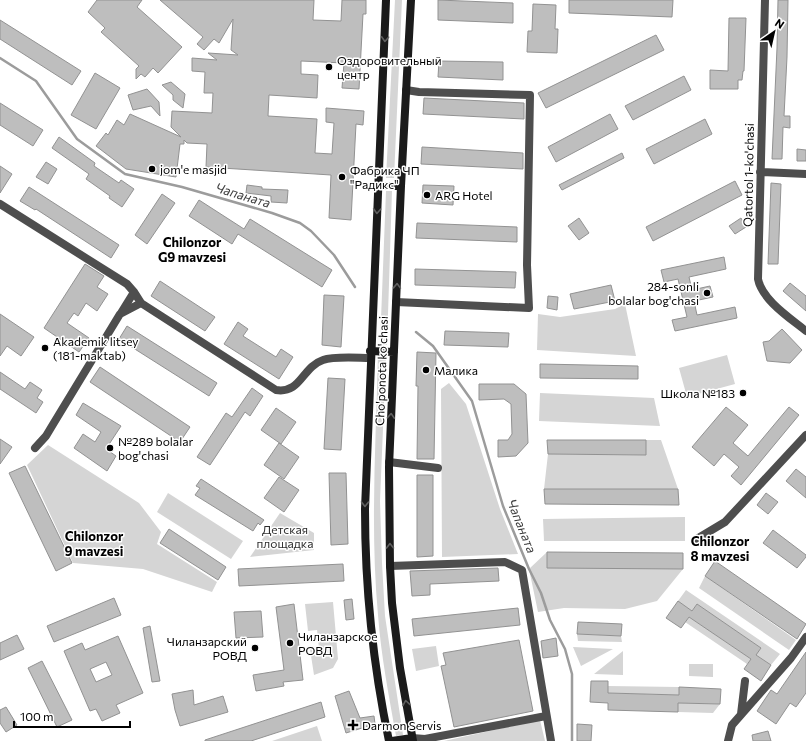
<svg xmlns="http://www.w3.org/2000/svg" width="806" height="741" font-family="Commissioner,sans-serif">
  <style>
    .green { fill: #d5d5d5 }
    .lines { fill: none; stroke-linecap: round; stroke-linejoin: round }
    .stream { stroke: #9c9c9c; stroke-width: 2.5 }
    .building { fill: #bebebe; stroke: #929292; fill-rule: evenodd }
    .minor { stroke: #4e4e4e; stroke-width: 8 }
    .secondary { stroke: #1b1b1b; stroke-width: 8 }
    .oneway { stroke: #5f5f5f }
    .poi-dot { fill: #000; stroke: #fff; stroke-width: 1.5 }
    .labels { text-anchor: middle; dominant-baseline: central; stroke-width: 3; stroke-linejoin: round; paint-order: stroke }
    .poi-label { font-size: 12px; fill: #000; stroke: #fff; text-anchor: start }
    .street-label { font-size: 12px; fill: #000; stroke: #fff }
    .park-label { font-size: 12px; fill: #2c2c2c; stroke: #fff }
    .water-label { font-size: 13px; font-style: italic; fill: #3d3d3d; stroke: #fff }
    .neighbourhood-label { font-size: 13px; font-weight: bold; fill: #000; stroke: #fff }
  </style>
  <rect width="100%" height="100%" fill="#fff"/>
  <path class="green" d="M395,0H402L394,178H386Z
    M386,191H392L387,345H380Z
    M625,304L636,356L537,350L538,314L560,317L615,309Z
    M378,354L386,355L380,501L382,563L385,616L403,735L396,736C389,696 381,656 378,615C370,528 376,441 378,354Z
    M727,355L735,384L687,397L679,368Z
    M449,383L466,404L500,509L518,554L442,557L441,389Z
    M540,393L654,398L660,426L539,421Z
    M646,440H661L678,489H544L548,454L646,455Z
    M48,445L139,503L161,532L157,544L217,582L212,592L143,569L73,563L27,465Z
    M168,493L243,541L231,559L157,512Z
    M280,513L314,533V550L250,557Z
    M685,517V541H544L543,519Z
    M547,552L683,569L657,601L625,609L564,608L538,612L529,569Z
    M705,576L796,640L789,650L699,588Z
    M686,590L780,654L771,665L756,655L761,648L697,604L692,611L678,601Z
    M333,602L338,659L333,668L314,675L310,649L319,648L317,630L308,631L305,604Z
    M689,617L751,659L747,664L685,622Z
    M577,634L621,636L622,642L578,641Z
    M436,646L439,666L416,671L412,649Z
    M573,647L613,649L581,666Z
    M623,651V675L594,674Z
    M689,664H713V677L689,676Z
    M608,686L679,687V695L608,693Z
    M678,703L720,704L713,713L678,712Z
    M540,720L545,741H444Z
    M317,726L322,741H272Z"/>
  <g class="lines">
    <path class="stream" d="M0,58L36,81L77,139L125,174L182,187L272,213L300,223L311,231L334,255L355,287
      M416,332L433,346L472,401L503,506L529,569L541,593L550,620L565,649L572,674V741"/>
  </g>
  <path class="building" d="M97,0H142L137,7L182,47L158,73L153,68L145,77L141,74L136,79V69L139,66L101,32L105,28L88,12Z
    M160,0H314L313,20L341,21L342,0H366V14H363L359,89L342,88L344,63L301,61V74L318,75L317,98L269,95L268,116L317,119L315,153L332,154L334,123L326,122V108L364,111L363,125L356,124L351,220L329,218L331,175L206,167L207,144L187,143L184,140V144H180L176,177L126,169L96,146L106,133L108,135L117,120L124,125L130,114L181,137L171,127L172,111L212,113L213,93H204L205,72L192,71V58L217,60L208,53L238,55L231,50L233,19L219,43L214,39L204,50L197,44L203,37Z
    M438,0L513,3V23L438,20Z
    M569,0H673L672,17L569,13Z
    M778,0H788L787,57L784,116H790V128L783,127L782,159H772L777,48Z
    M533,4L556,5L555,29H558L557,53L527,52L528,31H532Z
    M729,18H746L744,71H743L742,80H738V89H710V70L728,71Z
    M0,20L81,71L72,85L0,39Z
    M656,35L664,50L546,108L538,93Z
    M439,61L503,62V80L438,77Z
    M95,73L120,88L96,129L71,115Z
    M684,76L691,90L633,120L625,106Z
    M171,82L185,94L183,108L173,100V95L162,85Z
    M147,89L159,102L160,116L151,106L133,110L128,95Z
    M424,98L524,103V119L423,114Z
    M0,103L43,130L33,146L0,125Z
    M610,114L618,129L556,162L548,147Z
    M705,119L712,134L654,164L646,149Z
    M59,137L95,163L94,166L119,183L121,180L134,189L122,207L109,198L110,196L86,179L89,174L52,148Z
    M422,147L523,153V169L421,164Z
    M797,149L806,150V161H797Z
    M622,153L624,158L562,190L559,185Z
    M46,162L57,169L48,184L36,177Z
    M0,166L12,174L0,193Z
    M735,181L742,195L653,241L646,227Z
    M771,183L781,184L778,264H768Z
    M247,185L262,187V189L288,190L287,203L271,202V196L246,193Z
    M423,185L454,186L453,205L422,203Z
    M29,187L119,245L111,258L36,209L35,210L20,201Z
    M162,194L175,203L147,244L135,235Z
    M199,200L244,229L250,219L332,270L322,287L238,234L232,244L189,216Z
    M579,218L589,233L579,240L568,226Z
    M741,218L746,227L735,234L729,226Z
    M417,223L517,227V242L416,238Z
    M724,257L726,269L689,277L692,290L710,286L713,297L694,301L697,315L735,307L737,318L675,331L672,320L687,317L678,279L664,282L661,270Z
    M85,264L104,276L97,287L108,294L97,311L86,303L78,316L74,313L67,323L89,338L79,352L44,328Z
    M415,269L516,272L515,288L415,285Z
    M160,281L215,317L205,331L151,296Z
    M790,283L806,296V311L783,291Z
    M611,285L615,301L574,309L570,294Z
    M324,295L344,296L341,347L322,345Z
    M548,296L558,297L557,310L547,308Z
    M0,314L34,337L21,356L7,346L0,356Z
    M238,322L248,329L243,336L276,357L281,349L293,357L279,379L224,344Z
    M127,326L217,383L209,396L119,339Z
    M782,329L802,350L790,363L767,361L763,342L769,341Z
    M445,331L509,333L508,347L444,345Z
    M417,352L436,353L434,459H417L418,386H416Z
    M540,364L638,366V379L540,378Z
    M100,367L190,427L180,442L90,382Z
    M0,372L25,389L30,382L42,390L37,398L43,402L36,413L0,389Z
    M328,378L345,379L341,450L324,449Z
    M479,384H514L526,394L528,443L516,456L498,457V440H508L512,434L511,404L504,399L479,400Z
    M252,388L263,396L250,416L245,412L210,465L197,457L226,413L232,417Z
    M83,403L121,426L106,449L116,456L107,471L74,448L83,434L95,442L101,432L76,415Z
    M726,407L748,425L733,443L748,456L789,407L799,415L741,485L731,476L739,467L724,454L714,466L692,447Z
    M276,408L296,422L281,444L261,430Z
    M0,439L12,447L0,464Z
    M547,440H646V455L548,454Z
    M279,443L299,457L284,479L264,465Z
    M25,466L72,563L56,571L9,473Z
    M796,469L806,477V498L786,481Z
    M329,473H346L348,544L331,545Z
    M417,475H433V556L417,557Z
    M279,477L299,490L284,512L264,498Z
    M201,479L264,520L260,525L258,523L253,531L195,495L200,488L196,486Z
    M544,489H678L679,505L545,504Z
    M766,493L778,502L768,514L757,505Z
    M169,529L226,567L218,580L160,543Z
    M773,530L806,555V557L797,568L763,543Z
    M547,552L683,553V569L547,568Z
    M715,561L806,624L797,639L705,576Z
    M343,564L344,581L239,586L238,569Z
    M498,568L499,581L430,584V595L412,596L410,571Z
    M114,598L121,615L54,642L47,626Z
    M352,599L354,619L346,620L344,600Z
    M678,601L692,611L697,604L761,648L756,655L771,665L761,681L744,669L751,659L689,617L681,628L666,618Z
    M294,604L303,680L283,682L284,686L256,691L253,675L284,670L276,607Z
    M518,608L520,625L414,636L412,619Z
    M261,611L263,637L236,638L234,612Z
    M578,622L622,624L621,636L577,634Z
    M150,626L160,681L152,682L143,628Z
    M17,635L24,649L0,660V643Z
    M118,636L143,693L116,705L120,713L102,721L96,709L90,711L64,651L82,643L85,650ZM106,662L112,675L96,682L90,669Z
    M556,638L558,656L543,658L541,641Z
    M519,640L533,711L454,727L441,666L446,665L443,653Z
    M806,652V693L796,707L790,703L776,724L757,711L771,690L777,694Z
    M42,661L72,720L57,727L28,668Z
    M591,681H608V693L679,695V687L721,689L720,704L678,703V712L608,710V703L590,702Z
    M193,690L194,705L223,696L228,712L180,726L175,710L172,694Z
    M349,691L360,718L374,716L375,724L346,733L335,696Z
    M321,702L325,717L251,741H205V740Z
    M6,707L17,725L6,732L0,723V710Z
    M577,724L592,725L591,741H577Z
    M768,731L771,741H753L752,735Z"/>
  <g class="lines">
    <path class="minor" d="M765,0L758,279C762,300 790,318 806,331
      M760,172L806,174
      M0,204L127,284L134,292L141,303L276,390C301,394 302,367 323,360C334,356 358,358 370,358
      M396,302L529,308L527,265L530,95L419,92L406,90
      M121,313L134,292
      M35,448L46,436L52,426L120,314L141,303
      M389,462L438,468
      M695,540L725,522L806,435
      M390,566L505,562L522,570L551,741
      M741,714L745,681
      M412,738L425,739L546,716
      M728,741L732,725L791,658L806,637"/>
    <path class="secondary" d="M386,0L365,509C365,586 373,665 389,741
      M411,0L401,186L389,467L390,566L392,603L400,668L413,741
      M379,186H401
      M370,351L394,352
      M392,741L412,738"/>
  </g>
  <defs><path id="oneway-chevron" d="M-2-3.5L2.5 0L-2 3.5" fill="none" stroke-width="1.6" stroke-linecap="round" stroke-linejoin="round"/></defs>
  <g class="oneway">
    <use href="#oneway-chevron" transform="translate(385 39) rotate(93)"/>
    <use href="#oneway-chevron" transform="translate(377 211) rotate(93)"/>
    <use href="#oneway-chevron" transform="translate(397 286) rotate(-88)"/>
    <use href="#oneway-chevron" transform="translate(391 416) rotate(-87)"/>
    <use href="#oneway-chevron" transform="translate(365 504) rotate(91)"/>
    <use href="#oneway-chevron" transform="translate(390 546) rotate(-91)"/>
    <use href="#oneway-chevron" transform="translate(406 703) rotate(-99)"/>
  </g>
  <g class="poi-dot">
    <circle cx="329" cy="67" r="4"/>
    <circle cx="152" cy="169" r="4"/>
    <circle cx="342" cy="177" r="4"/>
    <circle cx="427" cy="195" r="4"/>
    <circle cx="707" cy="293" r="4"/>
    <circle cx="45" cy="348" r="4"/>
    <circle cx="426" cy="370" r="4"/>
    <circle cx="743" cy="393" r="4"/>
    <circle cx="110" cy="448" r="4"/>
    <circle cx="290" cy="643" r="4"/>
    <circle cx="255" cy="648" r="4"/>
    <path d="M351 719h4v4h4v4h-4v4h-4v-4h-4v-4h4z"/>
  </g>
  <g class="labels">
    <g class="poi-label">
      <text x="337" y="60">Оздоровительный<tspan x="337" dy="14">центр</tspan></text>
      <text x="160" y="169">jom'e masjid</text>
      <text x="350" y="170">Фабрика ЧП<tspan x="350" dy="14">"Радикс"</tspan></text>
      <text x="435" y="195">ARG Hotel</text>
      <text x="699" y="286" text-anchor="end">284-sonli<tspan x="699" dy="14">bolalar bog'chasi</tspan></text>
      <text x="53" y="341">Akademik litsey<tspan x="53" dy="14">(181-maktab)</tspan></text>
      <text x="434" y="370">Малика</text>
      <text x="735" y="393" text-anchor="end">Школа №183</text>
      <text x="118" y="441">№289 bolalar<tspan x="118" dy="14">bog'chasi</tspan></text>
      <text x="298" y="636">Чиланзарское<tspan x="298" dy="14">РОВД</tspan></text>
      <text x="247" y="641" text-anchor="end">Чиланзарский<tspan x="247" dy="14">РОВД</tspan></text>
      <text x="362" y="725">Darmon Servis</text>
    </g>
    <g class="street-label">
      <text transform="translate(748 175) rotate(-89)">Qatortol 1-ko'chasi</text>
      <text transform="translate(381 371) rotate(-88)">Cho'ponota ko'chasi</text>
    </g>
    <g class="park-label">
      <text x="285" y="529">Детская<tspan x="285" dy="14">площадка</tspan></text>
    </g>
    <g class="water-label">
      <text transform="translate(243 195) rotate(17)">Чапаната</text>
      <text transform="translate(522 526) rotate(68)">Чапаната</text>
    </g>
    <g class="neighbourhood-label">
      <text x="192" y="242">Chilonzor<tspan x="192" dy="15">G9 mavzesi</tspan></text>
      <text x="94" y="536">Chilonzor<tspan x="94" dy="15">9 mavzesi</tspan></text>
      <text x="720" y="541">Chilonzor<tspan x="720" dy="15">8 mavzesi</tspan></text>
    </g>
  </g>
  <g transform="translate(774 32) rotate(34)" stroke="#ffffff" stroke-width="3" paint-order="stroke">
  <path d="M0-3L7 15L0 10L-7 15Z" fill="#000000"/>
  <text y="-6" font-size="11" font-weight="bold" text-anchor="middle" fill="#000000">N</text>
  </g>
  <path d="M14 721v6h116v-6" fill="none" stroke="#000000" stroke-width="2"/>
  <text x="20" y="721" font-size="12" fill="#000000" stroke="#ffffff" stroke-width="3" paint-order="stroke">100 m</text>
</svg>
